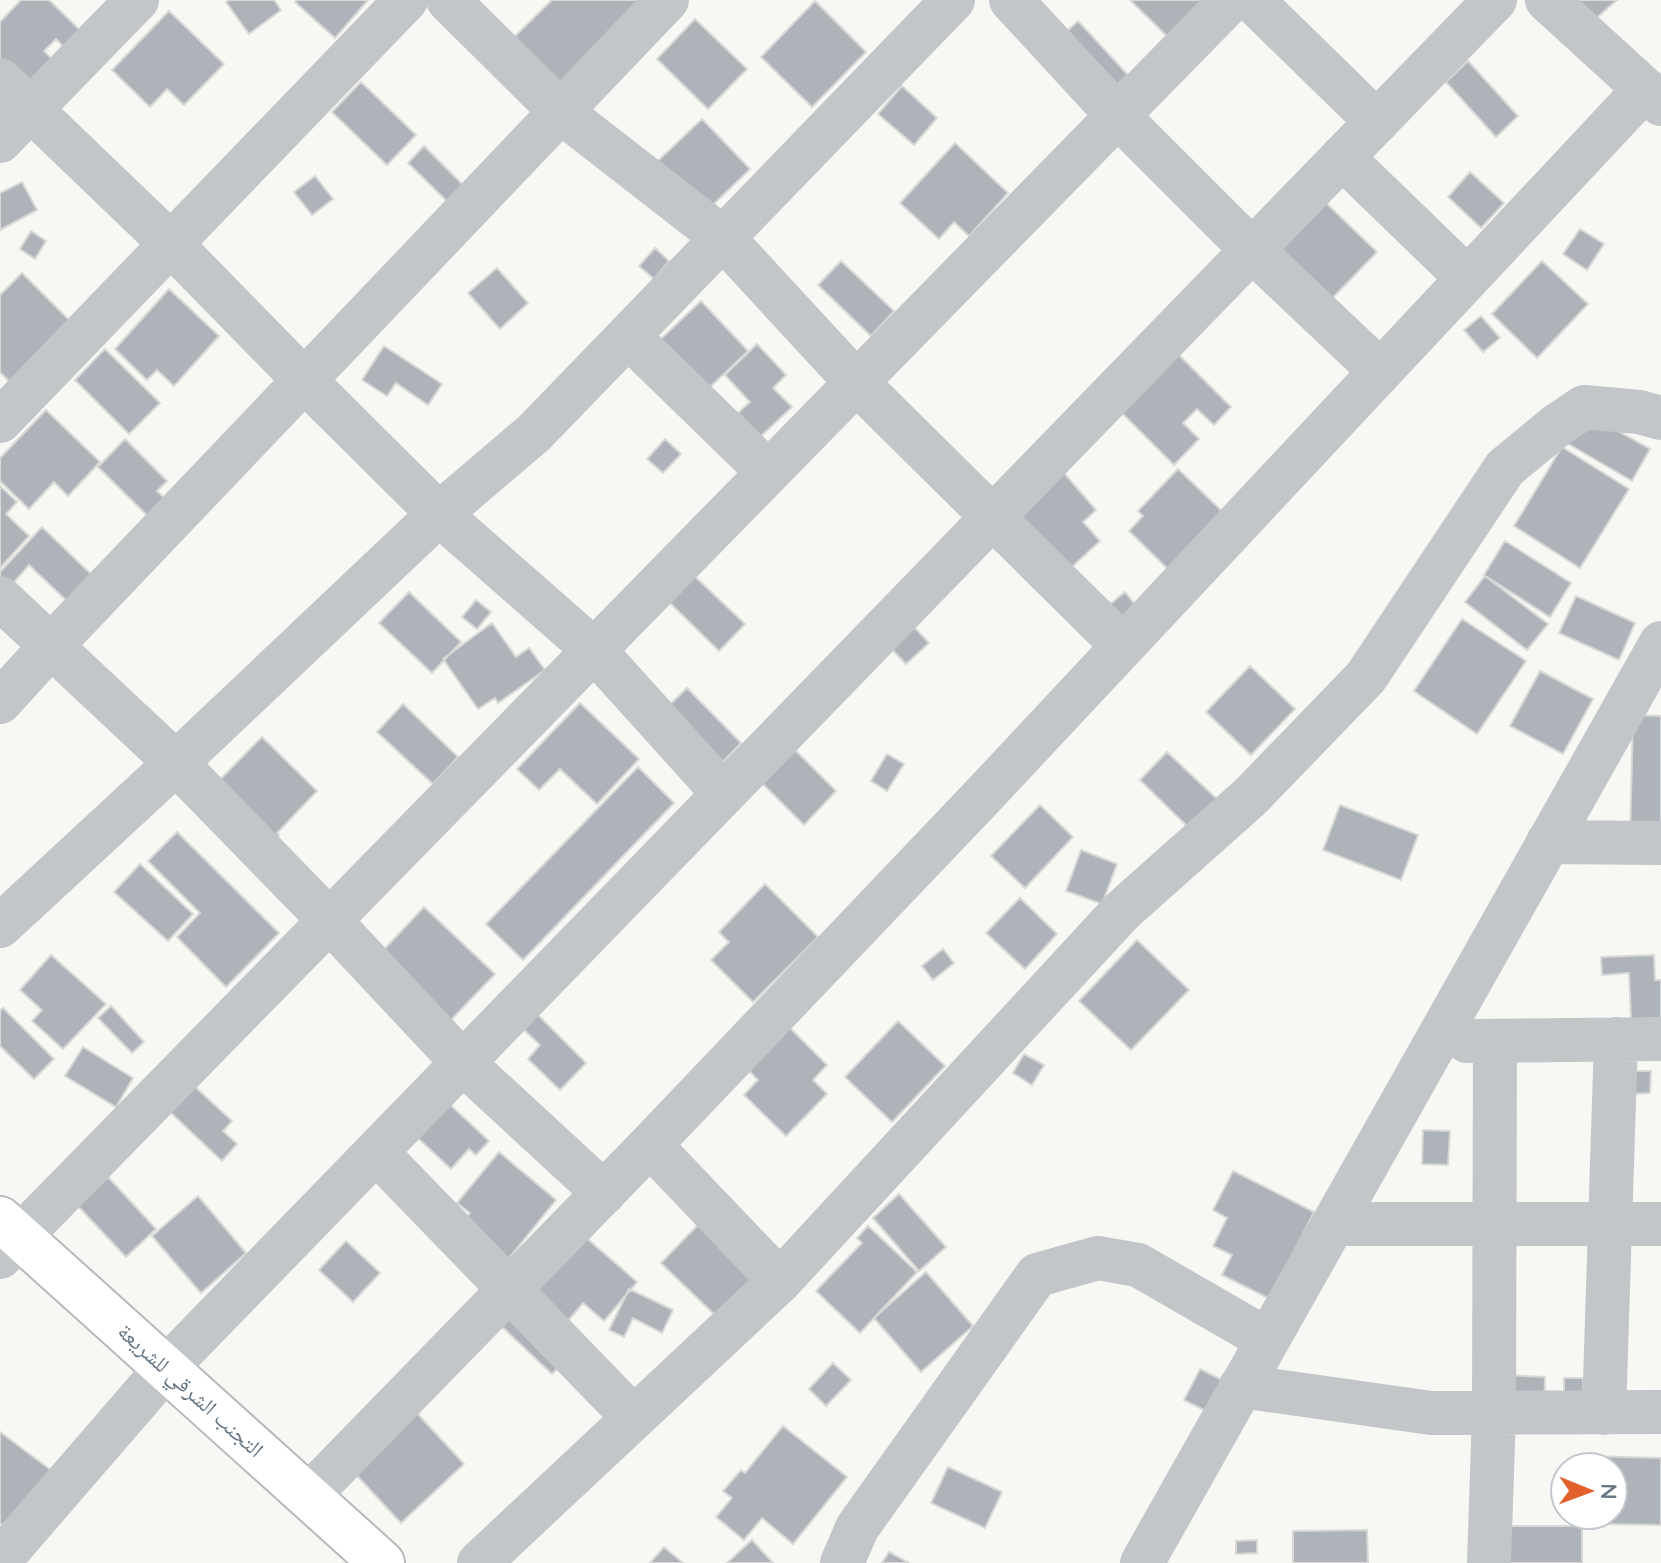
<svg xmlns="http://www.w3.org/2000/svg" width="1661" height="1563" font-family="Quicksand,'Noto Naskh Arabic',sans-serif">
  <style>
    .building { fill: #adb3b9; stroke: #d8d8d6; stroke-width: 2 }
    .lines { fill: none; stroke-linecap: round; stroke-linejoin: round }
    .major-casing { stroke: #b5b9bd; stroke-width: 48 }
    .minor { stroke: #c2c6c9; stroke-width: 44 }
    .major { stroke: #fff; stroke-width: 44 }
    .labels { text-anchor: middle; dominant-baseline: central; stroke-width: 8; stroke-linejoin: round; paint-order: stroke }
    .street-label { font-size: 22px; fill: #667584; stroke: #fff }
  </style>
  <rect width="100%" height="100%" fill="#f7f7f4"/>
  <path class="building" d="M21,0H49L90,40L74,57L56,39L44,51L60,67L29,99L0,71V22Z
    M229,0H274L281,10L249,34L226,2Z
    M297,0H368L335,38L295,2Z
    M552,0H657L556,102L503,48Z
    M1130,0H1204L1168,37Z
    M1525,0H1617L1576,36L1545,24Z
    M815,1L866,52L812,107L761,57Z
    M169,11L224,64L184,105L167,89L150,107L112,70Z
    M695,19L747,69L708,109L657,59Z
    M1078,21L1128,75L1097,104L1047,50Z
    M1468,61L1518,116L1496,137L1446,82Z
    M361,82L416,135L387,165L332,112Z
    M902,86L937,118L914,145L878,114Z
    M702,119L750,169L690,227L642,176Z
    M955,143L1008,193L969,236L954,222L939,239L900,203Z
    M424,146L468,190L452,206L408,163Z
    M1470,172L1504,203L1481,228L1448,197Z
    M315,176L333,199L312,215L294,192Z
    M22,182L37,210L0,230V193Z
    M1325,202L1377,252L1315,316L1263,267Z
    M1580,229L1604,244L1587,270L1563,254Z
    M31,231L46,241L35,259L20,249Z
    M655,248L669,261L654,279L639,266Z
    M841,261L894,311L871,336L818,285Z
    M1542,261L1588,304L1537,358L1492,314Z
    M497,268L528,303L500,329L468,293Z
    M22,273L77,328L17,389L0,372V295Z
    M169,289L219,336L174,386L157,370L147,380L115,349Z
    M701,301L748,351L688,408L641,358Z
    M1481,316L1500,338L1483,352L1464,330Z
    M757,344L786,375L773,388L792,407L760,437L738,413L750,402L725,375Z
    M384,346L442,384L428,405L396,383L387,396L362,380Z
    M105,349L160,403L129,434L75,380Z
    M1176,352L1231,407L1214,425L1197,409L1183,423L1199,439L1174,465L1119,410Z
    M46,410L100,462L68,496L54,482L29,509L0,481V458Z
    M1582,411L1650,449L1632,481L1565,442Z
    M125,439L167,481L157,491L172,506L155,523L98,467Z
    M665,439L681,454L663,473L647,459Z
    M1562,447L1629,489L1580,568L1514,526Z
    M1178,469L1228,517L1173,574L1129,531L1143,516L1138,511Z
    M1063,472L1096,510L1083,522L1100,541L1063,575L1012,518Z
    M0,486L17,502L6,514L29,536L0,568Z
    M42,527L93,576L69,603L29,565L14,582L0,608V572Z
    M1505,541L1571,583L1550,617L1484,575Z
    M690,572L745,624L719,651L665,598Z
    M1485,576L1548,624L1527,650L1465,602Z
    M409,592L461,642L432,673L379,623Z
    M1125,592L1141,612L1107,638L1092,619Z
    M1576,596L1635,623L1619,660L1559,633Z
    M476,600L491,612L477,629L462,617Z
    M1462,619L1526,661L1477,734L1414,691Z
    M492,623L516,657L529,648L545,670L498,703L495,698L478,709L443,659Z
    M911,624L929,643L906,664L888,645Z
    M1250,666L1295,709L1251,755L1206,712Z
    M1540,671L1593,699L1563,754L1510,726Z
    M687,688L741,743L710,775L654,720Z
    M580,703L639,759L597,804L560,769L539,790L517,769Z
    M403,704L458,757L433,784L377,732Z
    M1633,715L1661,716V839L1630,838Z
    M262,737L317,791L277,833L279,835L259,857L200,800Z
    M795,750L836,791L804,825L762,783Z
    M1167,752L1220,802L1192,831L1140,780Z
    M887,754L904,764L887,791L871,781Z
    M638,767L674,803L523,960L486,924Z
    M1040,805L1073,837L1025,888L991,856Z
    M1340,805L1418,835L1401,880L1323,850Z
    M177,832L279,933L226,987L177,937L200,913L148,861Z
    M1081,850L1117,864L1102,904L1066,891Z
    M140,864L193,914L168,941L114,892Z
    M765,884L818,937L753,1002L711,960L729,942L719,932Z
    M1020,898L1057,934L1025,969L986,933Z
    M424,907L495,974L448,1023L377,957Z
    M1137,940L1189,990L1131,1050L1079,1001Z
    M943,949L954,963L933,980L922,966Z
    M51,955L106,1004L63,1049L32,1021L42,1010L20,990Z
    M1654,955L1655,980H1661V1018L1631,1020L1629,973L1602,975L1601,957Z
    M111,1006L144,1042L132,1053L98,1018Z
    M3,1008L54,1059L34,1079L0,1046V1011Z
    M533,1010L586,1063L560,1090L528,1059L540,1045L519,1025Z
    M898,1021L945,1066L892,1122L845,1077Z
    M786,1024L827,1065L813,1080L827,1094L786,1136L744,1095L758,1080L744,1066Z
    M83,1047L133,1078L116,1107L65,1076Z
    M1024,1054L1044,1065L1032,1085L1013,1073Z
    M1631,1071H1651L1650,1093L1631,1094Z
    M193,1085L232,1121L223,1131L237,1144L222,1161L169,1111Z
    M448,1103L489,1141L476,1155L469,1149L451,1169L417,1137Z
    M1423,1130L1450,1131L1448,1165L1422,1164Z
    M499,1152L556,1200L501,1268L456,1230L470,1213L457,1203Z
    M1233,1171L1314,1212L1270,1299L1222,1275L1232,1255L1213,1246L1227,1218L1213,1210Z
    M108,1177L156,1229L126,1257L78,1206Z
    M899,1194L946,1247L919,1271L873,1218Z
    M198,1196L246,1253L201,1293L152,1236Z
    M723,1199L779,1253L717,1317L661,1263Z
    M868,1226L917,1272L860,1333L816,1291L862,1243L857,1238Z
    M583,1235L637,1282L604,1321L583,1303L566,1323L533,1295Z
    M346,1241L380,1273L353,1302L319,1270Z
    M926,1272L973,1326L921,1372L874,1318Z
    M629,1289L673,1310L662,1333L633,1318L624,1337L609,1330Z
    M521,1295L577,1348L552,1374L496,1321Z
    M833,1363L851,1380L826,1406L809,1389Z
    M1200,1369L1224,1381L1208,1412L1184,1400Z
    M1505,1375L1545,1377L1544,1409L1503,1407Z
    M1564,1378H1583L1584,1406L1564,1407Z
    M413,1409L464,1464L401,1523L350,1468Z
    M783,1426L847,1477L793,1544L762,1518L744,1540L716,1517L732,1498L723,1491L741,1470L745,1473Z
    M0,1432L56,1474L12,1532L0,1523Z
    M1588,1456L1661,1458V1525L1604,1524V1515H1613V1467H1588Z
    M948,1467L1002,1492L985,1528L931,1503Z
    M1492,1526H1582V1563H1492Z
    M1367,1530L1368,1563H1293V1531Z
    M752,1540L773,1563H727Z
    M1257,1540V1553L1236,1554V1541Z
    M664,1547L683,1563H650Z
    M889,1552L909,1563H882Z"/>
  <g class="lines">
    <g class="major-casing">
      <path id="major" d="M0,1219L382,1563"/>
    </g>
    <path class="minor" d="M448,0L561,112L723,238L856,382L1123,646
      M1011,0L1118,116L1252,250L1380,371
      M1252,0L1377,122
      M1547,0L1661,104
      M0,80L171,244L304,380L439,514L594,650L724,794
      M0,141L137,0
      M1342,157L1467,278
      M628,336L768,472
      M0,421L406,0
      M0,598L176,763L329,920L463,1063L604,1193
      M0,702L51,646L667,0
      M1548,842L1661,843
      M0,926L176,763L439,514L534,433L953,0
      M1467,1041L1661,1039
      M650,1145L780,1281
      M376,1152L634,1418
      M1333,1224H1661
      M0,1257L1231,0
      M1241,1386L1431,1413L1661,1412
      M1604,1413L1616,1039
      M308,1496L650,1145L979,800L1645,89
      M0,1560L166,1368L1495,0
      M479,1563L780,1281L1122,911L1250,797L1366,677L1505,468L1556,426L1584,407L1639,412L1661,418
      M842,1563L857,1528L1037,1275L1098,1258L1138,1265L1268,1340
      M1142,1563L1661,643
      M1489,1563L1494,1413L1495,1041"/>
    <use href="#major" class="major"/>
  </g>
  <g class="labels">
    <g class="street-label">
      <text transform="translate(191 1390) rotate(42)">التجنب الشرقي للشريعة</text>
    </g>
  </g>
  <g transform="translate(1589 1491) rotate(91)"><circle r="38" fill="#ffffff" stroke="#c2c8ce" stroke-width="2"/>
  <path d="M0-6L14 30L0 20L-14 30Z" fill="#e26029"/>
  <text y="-12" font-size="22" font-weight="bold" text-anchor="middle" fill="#667584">N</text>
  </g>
</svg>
